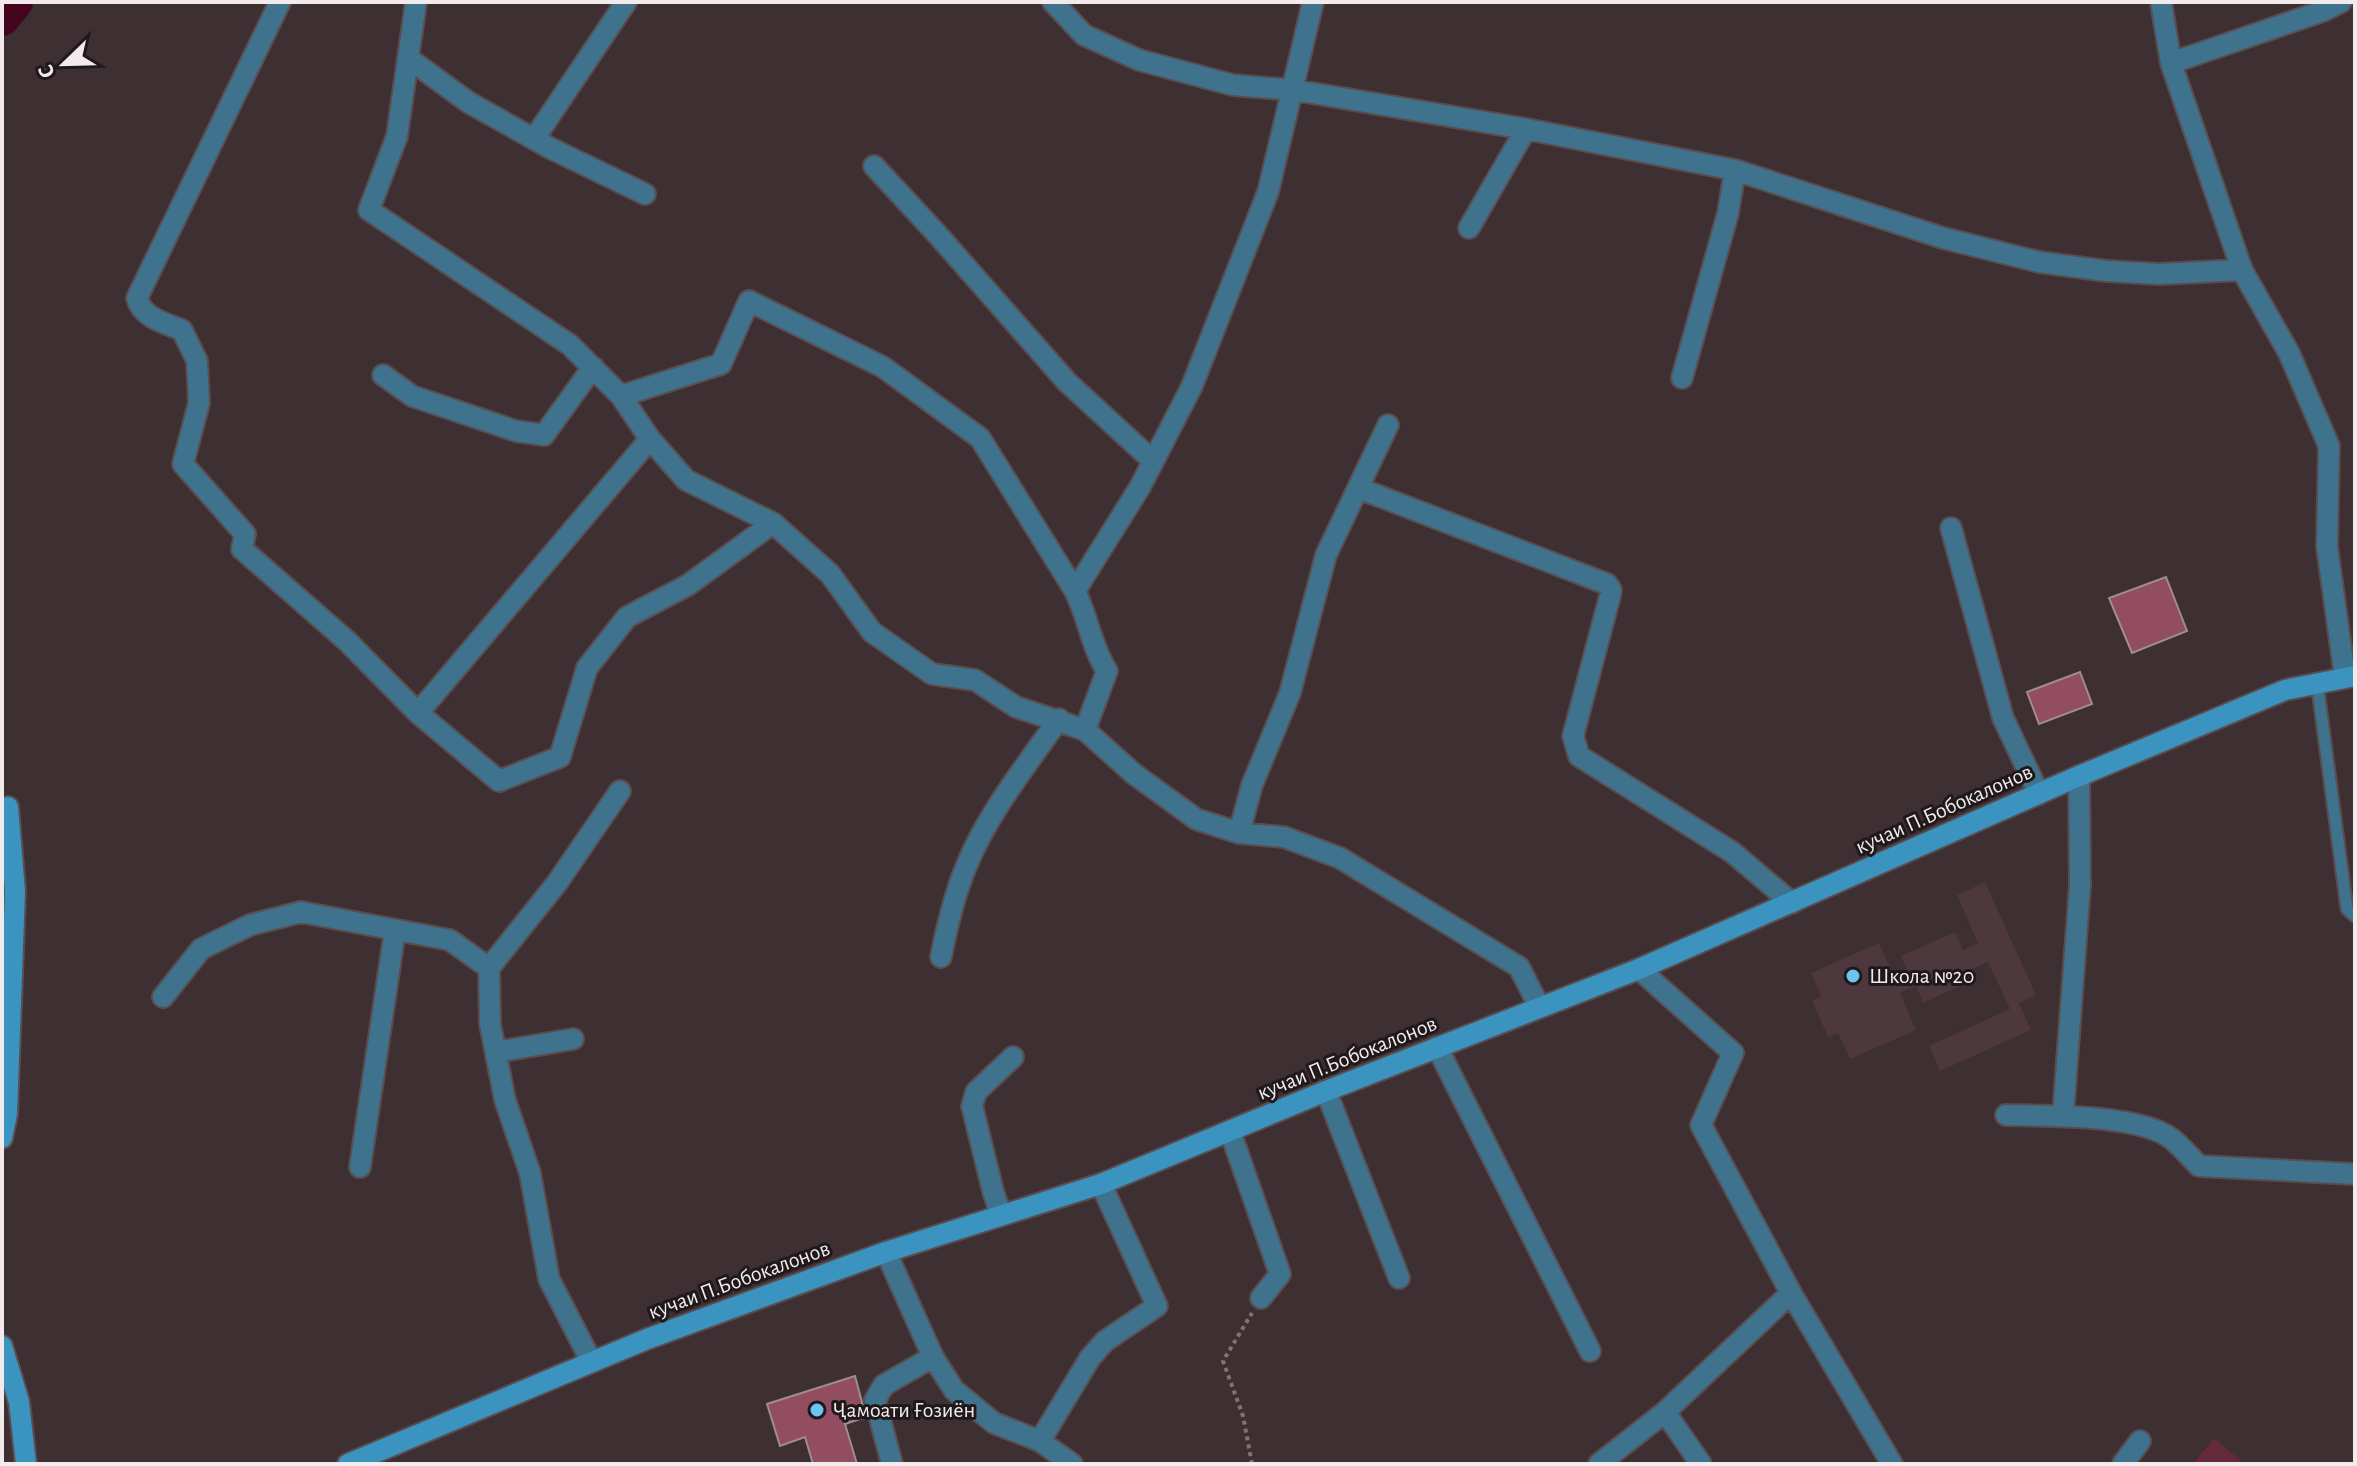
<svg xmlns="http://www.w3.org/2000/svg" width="2357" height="1466" font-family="'Alegreya Sans',sans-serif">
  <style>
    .built { fill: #4c383d }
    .green { fill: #64293b }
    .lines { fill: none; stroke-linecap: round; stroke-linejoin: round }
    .river { stroke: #46051f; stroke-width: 36 }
    .building { fill: #924d60; stroke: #9f8d91; stroke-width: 2 }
    .lane-casing { stroke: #5a4d50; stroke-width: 15 }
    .street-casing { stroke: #5a4d50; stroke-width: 24 }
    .secondary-casing { stroke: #5a4d50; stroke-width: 24 }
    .path { stroke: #807477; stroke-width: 4; stroke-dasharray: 4 4; stroke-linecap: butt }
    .lane { stroke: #3e728d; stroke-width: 11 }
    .street { stroke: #3e728d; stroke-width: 20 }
    .secondary { stroke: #3a94bf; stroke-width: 20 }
    .poi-dot { fill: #6ac3f1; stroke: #20191b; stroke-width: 3 }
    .labels { text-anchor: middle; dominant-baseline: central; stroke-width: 6; stroke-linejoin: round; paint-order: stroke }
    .street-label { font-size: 22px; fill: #f3eaec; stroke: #20191b }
    .poi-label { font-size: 22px; fill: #f3eaec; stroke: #20191b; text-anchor: start }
  </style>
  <rect width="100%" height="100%" fill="#3d2f32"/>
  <path class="built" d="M1985,882L2036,995L2019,1003L2031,1030L1940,1071L1929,1046L2010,1009L1988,962L1969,970L1973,980L1923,1003L1916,986L1900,993L1916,1030L1850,1059L1838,1033L1828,1037L1812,1001L1821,996L1811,973L1879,943L1895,978L1908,972L1901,956L1955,932L1963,950L1978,943L1957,895Z"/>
  <path class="green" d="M2214,1438L2245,1464H2193Z"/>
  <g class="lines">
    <path class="river" d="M2,18L15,2"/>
  </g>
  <path class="building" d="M2166,577L2187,631L2132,653L2109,598Z
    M2080,672L2092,704L2039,724L2027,692Z
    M855,1376L866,1417L845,1424L857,1464H813L805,1437L780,1446L767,1404Z"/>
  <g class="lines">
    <g class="lane-casing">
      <path id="lane" d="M2317,682L2347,909L2355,916"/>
    </g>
    <g class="street-casing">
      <path id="street" d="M280,2L137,298C142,318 165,323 182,330L197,361L199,403L183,464L245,534L242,549L347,641L418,713L499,781L560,757L587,668L627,617L688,585L773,523
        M416,2L397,136L369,210L570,345L621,396L650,439L418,713
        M1053,2L1084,35L1139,60L1233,85L1294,90L1526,129L1735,170L1943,238L2039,262L2107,271L2159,274L2242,270
        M2161,2L2171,63L2242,270L2289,353L2329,446L2327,547L2345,677
        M408,58L468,102L550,148L645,194
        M2171,63L2323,11L2341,2
        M534,139L626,2
        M874,166L937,234L1067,382L1153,461
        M1469,228L1526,129
        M383,375L412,396L516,431L544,435L593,367
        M1682,378L1728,213L1735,170
        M621,396L721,364L749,301L883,367L980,438L1075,591L1140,487L1192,386L1268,192L1313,2
        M650,439L686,480L773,523L830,574L872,632L932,674L975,680L1016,707L1085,730L1134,774L1196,819L1239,833L1284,837L1340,858L1519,967L1539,1006
        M1358,488L1388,425
        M1951,528L2003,718L2039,794
        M1075,591C1088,617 1091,646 1107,671L1085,730
        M1239,833L1252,785L1290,693L1326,555L1358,488L1607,584L1611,590L1610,596L1573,736L1579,756L1732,852L1792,903
        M941,957C947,926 954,896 966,867C986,816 1027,764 1059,719
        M489,968L557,883L620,791
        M1639,969L1733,1053L1701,1125L1791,1293L1892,1464
        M163,997L201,949L250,925L301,912L450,940L489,968L490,1024L505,1100L530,1173L549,1279L591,1361
        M1437,1047L1590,1351
        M496,1052L573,1039
        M1326,1091L1399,1278
        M2006,1115C2047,1116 2140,1114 2172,1139C2182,1147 2190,1157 2199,1166L2355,1174
        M2063,1116L2080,885L2079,776
        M1230,1131L1280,1274L1261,1298
        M360,1167L395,930
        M1001,1215L993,1191L972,1106L976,1092L1013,1057
        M886,1252L933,1357L954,1390L994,1423L1040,1441L1072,1464
        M1665,1412L1701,1464
        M1040,1441L1090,1358L1105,1341L1157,1306L1101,1184
        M892,1464L875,1400L884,1385L933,1357
        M1599,1464L1665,1412L1791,1293
        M2123,1464L2140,1441"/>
    </g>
    <g class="secondary-casing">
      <path id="secondary" d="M2,1138L7,1114L15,891L8,807
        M2,1346L19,1402L26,1464
        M348,1464L647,1339L886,1252L1101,1184L1326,1091L1639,969L2079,776L2285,690L2355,676"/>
    </g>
    <path class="path" d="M1252,1464L1243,1416L1223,1361L1252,1313"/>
    <use href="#lane" class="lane"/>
    <use href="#street" class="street"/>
    <use href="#secondary" class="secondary"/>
  </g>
  <g class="poi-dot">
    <circle cx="1853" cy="976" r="8"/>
    <circle cx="817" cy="1410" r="8"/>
  </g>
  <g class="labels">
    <g class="street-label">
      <text transform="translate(1944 809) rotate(-24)">кучаи П.Бобокалонов</text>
      <text transform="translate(1347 1058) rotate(-22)">кучаи П.Бобокалонов</text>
      <text transform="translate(739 1280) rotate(-20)">кучаи П.Бобокалонов</text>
    </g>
    <g class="poi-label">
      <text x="1869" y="976">Школа №20</text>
      <text x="833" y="1410">Ҷамоати Ғозиён</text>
    </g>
  </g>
  <rect width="2357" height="1466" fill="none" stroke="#f3eaec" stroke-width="8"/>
  <g transform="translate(64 64) rotate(247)" stroke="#20191b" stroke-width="6" paint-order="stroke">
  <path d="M0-6L14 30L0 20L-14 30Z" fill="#f3eaec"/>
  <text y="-12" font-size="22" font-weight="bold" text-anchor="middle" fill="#f3eaec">С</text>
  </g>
</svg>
